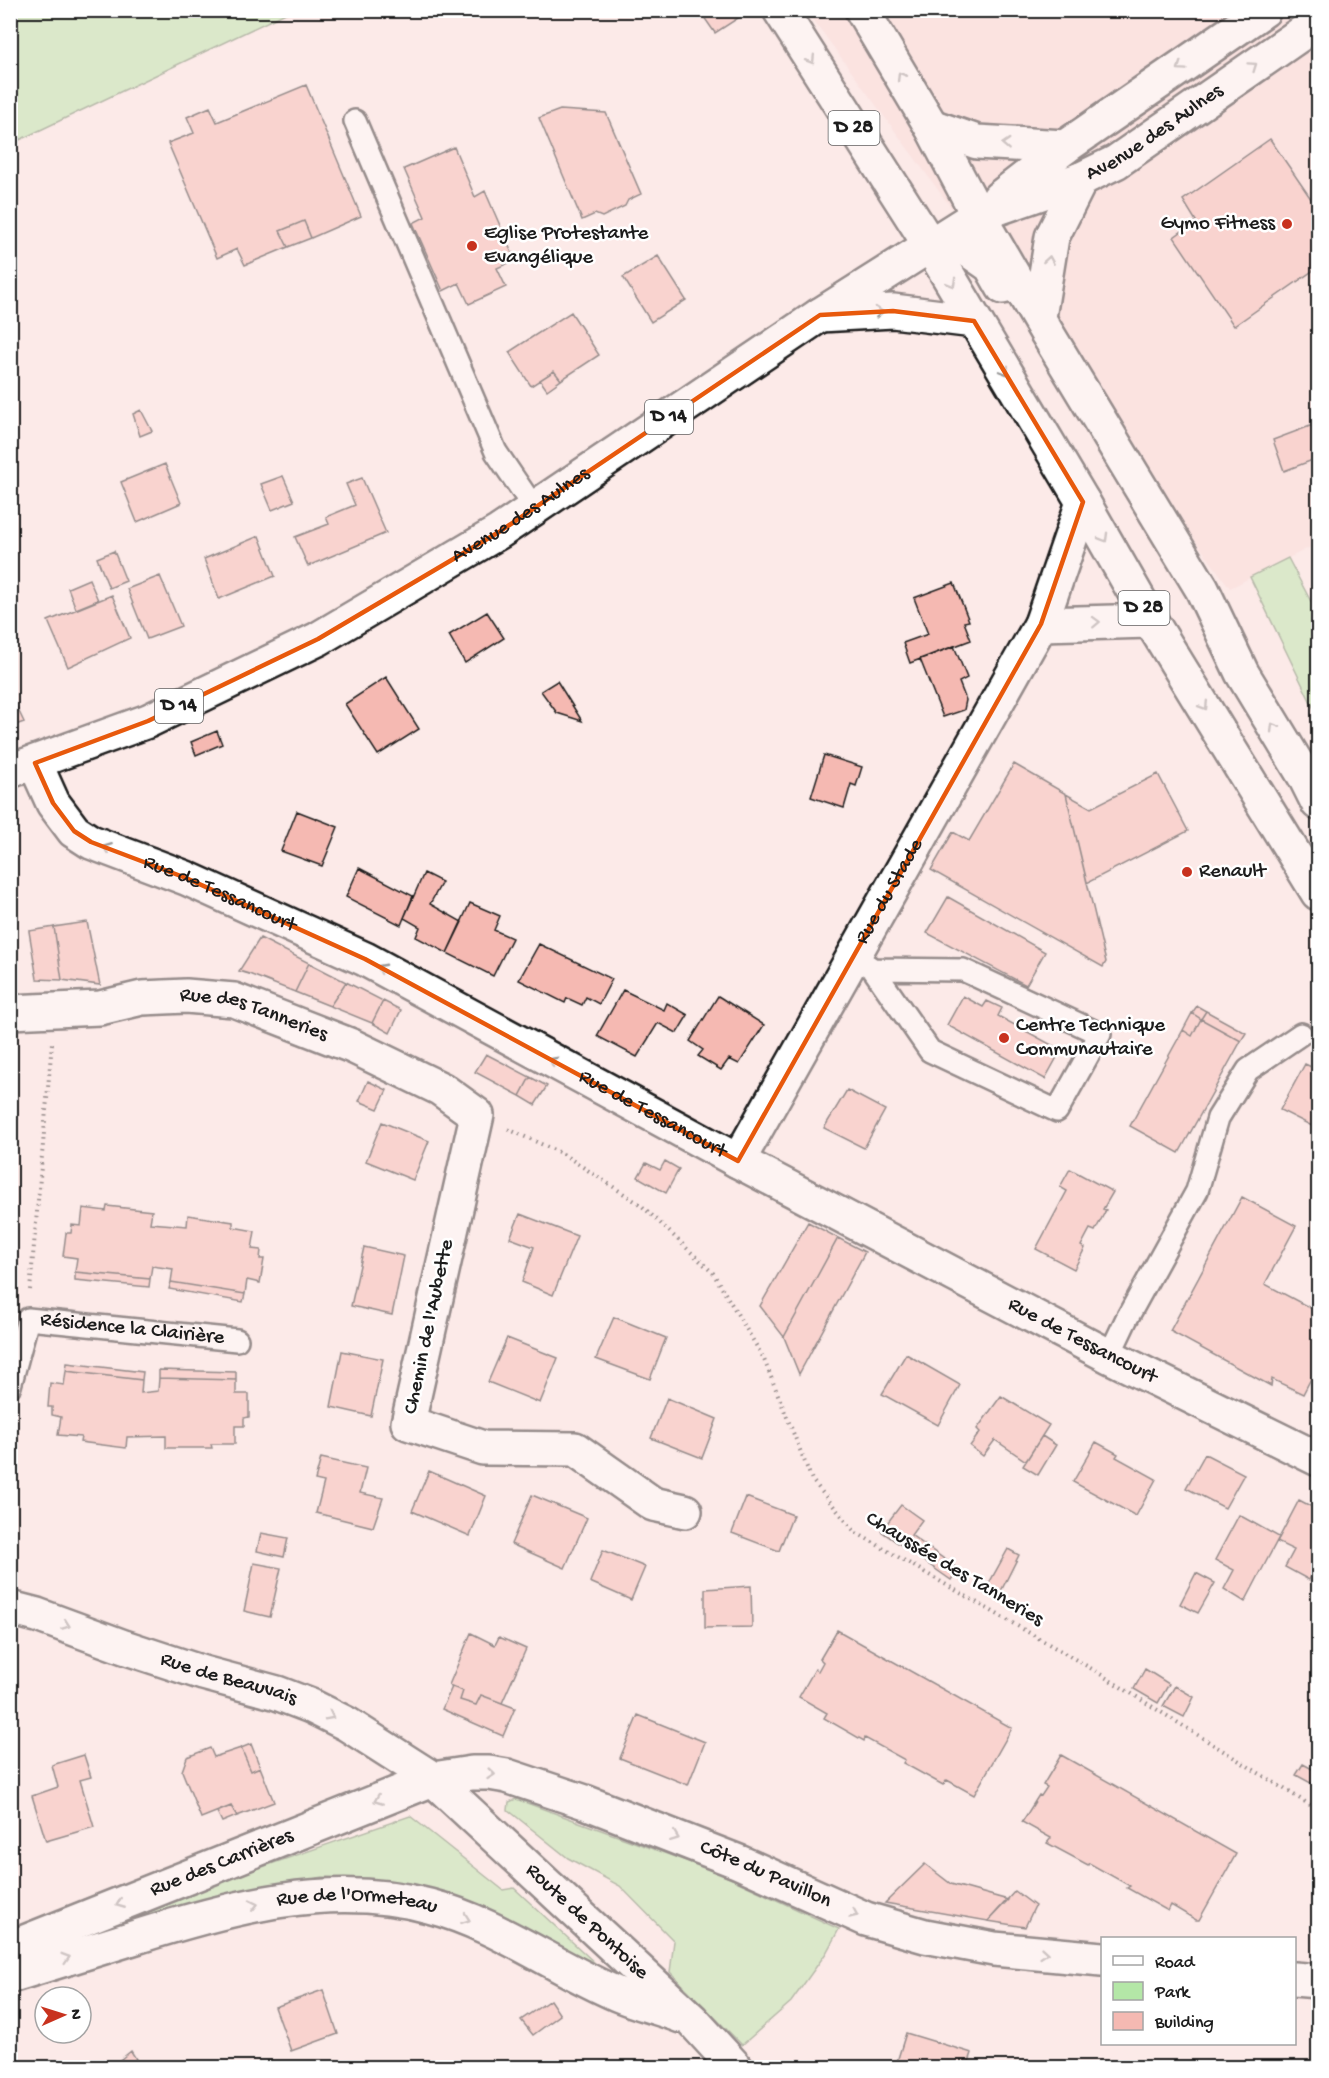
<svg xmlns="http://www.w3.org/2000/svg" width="1329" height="2078" font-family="'Gochi Hand',sans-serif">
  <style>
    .built { fill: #fadbd8 }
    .green { fill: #b4e7a7; stroke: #688262; stroke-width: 1.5 }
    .building { fill: #f5b9b2; stroke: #1c1c1c; stroke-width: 1.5 }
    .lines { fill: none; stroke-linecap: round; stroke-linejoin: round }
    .service-casing { stroke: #1c1c1c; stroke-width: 26 }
    .minor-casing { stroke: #1c1c1c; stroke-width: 38 }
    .secondary-casing { stroke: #1c1c1c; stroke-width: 38 }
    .primary-casing { stroke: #1c1c1c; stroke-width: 38 }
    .path { stroke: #1c1c1c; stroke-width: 4; stroke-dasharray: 1.5 4.5; stroke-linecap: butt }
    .service { stroke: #fff; stroke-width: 21 }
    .minor { stroke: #fff; stroke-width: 33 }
    .secondary { stroke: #fff; stroke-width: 33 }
    .primary { stroke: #fff; stroke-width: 33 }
    .oneway { stroke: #999 }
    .marked { fill: none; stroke: #e8590c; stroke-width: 4.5; stroke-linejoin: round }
    .poi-dot { fill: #c8321e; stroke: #fff; stroke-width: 2 }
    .labels { text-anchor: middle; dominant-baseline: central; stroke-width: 5; stroke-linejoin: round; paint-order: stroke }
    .shield { fill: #fff; stroke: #606060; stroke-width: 1.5 }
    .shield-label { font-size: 20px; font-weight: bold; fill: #1c1c1c }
    .street-label { font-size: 21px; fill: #1c1c1c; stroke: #fff }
    .poi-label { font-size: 21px; fill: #1c1c1c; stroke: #fff; text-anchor: start }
  </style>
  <rect width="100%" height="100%" fill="#fceae8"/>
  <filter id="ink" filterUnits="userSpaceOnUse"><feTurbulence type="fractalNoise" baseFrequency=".0167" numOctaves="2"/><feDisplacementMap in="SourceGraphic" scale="12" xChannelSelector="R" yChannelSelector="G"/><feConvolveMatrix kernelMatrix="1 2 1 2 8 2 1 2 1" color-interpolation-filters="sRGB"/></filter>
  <g filter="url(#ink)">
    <path class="built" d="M807,11H1318V543L1230,588Z"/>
    <path class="green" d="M11,10H290V11L11,144Z
      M1288,558L1318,615V717L1250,577Z
      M516,1799L719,1873L839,1929L826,1953L791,2002L742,2045L670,1972L674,1941L620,1886L568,1858L508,1810L509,1802Z
      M410,1816L503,1890L514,1888L596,1964L470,1902L394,1882L323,1877L226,1895L11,1960L10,1954Z"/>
    <path class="building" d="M699,10H745L746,13L715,33Z
      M306,85L361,216L311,238L304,221L280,231L288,247L245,265L237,249L217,258L168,143L194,133L187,117L210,107L217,122Z
      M560,110L606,113L641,194L628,200L625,206L602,217L595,214L582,220L539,118Z
      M1270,139L1318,209V267L1234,326L1174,237L1196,221L1183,200Z
      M454,147L475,197L485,191L515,260L497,268L506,287L469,304L459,283L443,291L413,223L425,217L404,169Z
      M304,221L311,238L288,247L280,231Z
      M658,256L686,300L651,322L623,277Z
      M571,312L599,355L561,380L554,371L531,386L509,352Z
      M554,371L561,380L547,390L540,380Z
      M141,410L152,431L140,436L133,414Z
      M1318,423V458L1284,471L1273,440Z
      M165,464L181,503L137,522L121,482Z
      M283,476L294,501L272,510L261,484Z
      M362,478L386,533L308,566L295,537L329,524L326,517L355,505L346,484Z
      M259,536L275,576L219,599L204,559Z
      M114,551L126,581L109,588L97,558Z
      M160,576L181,626L147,639L127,589Z
      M89,579L98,600L76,609L68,588Z
      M954,583L969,621L964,622L971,640L910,663L903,643L928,634L914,598Z
      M112,595L130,638L68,667L48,621Z
      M487,612L504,638L465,663L449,635Z
      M954,646L967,678L959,682L966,700L964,710L943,717L920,659Z
      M386,677L419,729L378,755L345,704Z
      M557,681L582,721L557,713L541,691Z
      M10,693L24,722L10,727Z
      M217,731L222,744L196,755L191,742Z
      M824,755L862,767L856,786L851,784L844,808L811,797Z
      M1014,764L1066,794L1106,962L1103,967L931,870L953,832L969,841Z
      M1158,774L1188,831L1087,883L1066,794L1091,808Z
      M297,811L338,827L322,866L281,851Z
      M359,868L413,896L401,925L346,897Z
      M424,873L442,882L430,904L462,922L447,953L416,937L420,927L404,918Z
      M948,897L1045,952L1026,985L927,933Z
      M470,903L500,916L494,930L512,938L493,976L447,953Z
      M87,922L100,985L62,980L54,927Z
      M54,927L62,980L37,979L29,931Z
      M260,938L309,963L295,992L249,974L239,971Z
      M539,944L612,979L599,1004L586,997L582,1005L567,998L565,1003L519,980Z
      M309,963L346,982L330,1006L295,992Z
      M346,982L383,1001L372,1023L330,1006Z
      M623,990L664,1010L667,1003L688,1015L677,1033L658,1023L637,1057L597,1036Z
      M718,996L764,1025L739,1064L729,1059L721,1070L698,1056L703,1050L690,1041Z
      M963,996L983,1007L987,1001L1002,1008L998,1016L1061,1050L1045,1079L947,1025Z
      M383,1001L401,1010L390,1033L372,1023Z
      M1197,1006L1206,1011L1201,1019L1192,1013Z
      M1206,1011L1246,1033L1241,1041L1201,1019Z
      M1192,1013L1201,1019L1192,1036L1183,1030Z
      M1201,1019L1241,1041L1179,1153L1130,1126L1183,1030L1192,1036Z
      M486,1054L530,1077L520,1096L475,1072Z
      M1305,1064L1318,1070V1129L1280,1110Z
      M530,1077L547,1086L535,1105L520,1096Z
      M368,1081L387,1090L378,1109L359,1101Z
      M847,1090L885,1110L864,1148L824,1128Z
      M382,1122L429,1141L413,1180L366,1161Z
      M665,1161L679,1169L666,1193L638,1177L646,1163L660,1170Z
      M1070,1169L1113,1192L1103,1209L1106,1210L1095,1231L1090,1229L1081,1246L1085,1248L1074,1269L1036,1249L1067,1191L1060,1187Z
      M1242,1197L1296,1226L1265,1284L1318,1312V1365L1303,1394L1272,1379L1271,1386L1170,1331Z
      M107,1206L152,1211L150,1223L187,1226L188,1215L233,1222V1227L255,1231L252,1249L261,1250L260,1259H264L260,1283L247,1280L245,1294L171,1282L173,1269L152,1266L150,1279L75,1272L77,1258L63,1256L66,1233H71L72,1225L81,1226L83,1208L106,1211Z
      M520,1214L577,1236L553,1295L522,1282L534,1247L510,1238Z
      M808,1222L838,1238L784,1337L760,1306Z
      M838,1238L865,1252L799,1374L784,1337Z
      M364,1247L404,1256L392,1315L351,1306Z
      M75,1272L150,1279L149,1287L75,1280Z
      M171,1282L245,1294L243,1302L169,1289Z
      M614,1317L666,1338L650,1379L596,1359Z
      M507,1338L558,1358L540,1403L488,1382Z
      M342,1351L383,1359L371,1416L331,1407Z
      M906,1354L960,1385L938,1425L882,1394Z
      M67,1363L143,1372L142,1380L66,1371Z
      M159,1370L236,1372V1380L159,1378Z
      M66,1371L142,1380L141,1393L158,1391L159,1378L236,1380V1394H249V1417L244,1418V1426H235V1444H211L212,1448H166V1436L127,1437L126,1448L80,1442L81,1437L58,1435L61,1417L52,1415V1407H48L50,1383L64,1385Z
      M1001,1396L1049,1425L1026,1461L995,1440L983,1456L970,1446L980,1432L977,1429Z
      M667,1398L717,1419L702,1458L651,1438Z
      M1042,1436L1056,1445L1038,1475L1023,1466Z
      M1096,1442L1118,1454L1116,1457L1156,1479L1136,1516L1073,1482Z
      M1205,1454L1244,1474L1225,1508L1186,1488Z
      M321,1458L366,1468L360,1493L383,1498L373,1527L316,1513L324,1482L315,1480Z
      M429,1471L486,1496L470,1536L412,1511Z
      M532,1495L587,1518L565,1568L511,1544Z
      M746,1497L793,1515L779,1551L732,1533Z
      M1299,1500L1318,1510V1563L1309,1580L1285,1567L1294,1550L1277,1542Z
      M901,1505L922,1520L911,1535L958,1569L951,1580L881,1531Z
      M1239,1515L1279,1537L1245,1602L1224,1589L1234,1570L1215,1560Z
      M261,1533L288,1538L284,1557L257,1551Z
      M1008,1549L1019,1555L1000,1593L987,1587Z
      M603,1550L645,1567L631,1600L590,1582Z
      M254,1563L281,1568L270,1617L244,1611Z
      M1196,1573L1215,1583L1198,1613L1180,1604Z
      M751,1586L752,1627L705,1628V1589Z
      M837,1630L1012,1728L974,1795L947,1780L943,1785L903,1763L905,1760L865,1738L864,1741L824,1718L827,1713L799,1697L815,1669L818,1671L823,1662L820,1659Z
      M471,1633L495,1645L499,1637L526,1649L502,1703L481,1695L476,1705L460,1700L463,1691L449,1685Z
      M1145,1669L1169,1684L1158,1703L1134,1689Z
      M1175,1686L1194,1697L1184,1717L1163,1706Z
      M452,1687L463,1691L460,1700L476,1705L481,1695L515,1708L503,1736L442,1709Z
      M638,1715L705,1742L688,1785L620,1758Z
      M251,1744L260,1767L251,1771L241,1748Z
      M210,1748L214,1757L241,1748L251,1771L260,1767L274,1802L237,1816L231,1806L201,1818L182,1771L187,1757Z
      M84,1755L91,1777L80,1780L94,1827L46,1841L32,1796L58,1787L52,1765Z
      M1061,1755L1236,1854L1199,1920H1196L1171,1905L1168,1911L1127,1888L1130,1886L1089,1863L1088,1865L1047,1843L1051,1838L1022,1822L1039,1795L1041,1796L1047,1787L1043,1785Z
      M1303,1764L1318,1772V1787L1296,1775Z
      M231,1806L237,1816L222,1822L217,1812Z
      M925,1864L951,1884L1008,1900L988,1921L885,1903Z
      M1015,1891L1035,1906L1025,1927L988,1921Z
      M323,1990L338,2034L291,2051L275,2007Z
      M550,2000L560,2015L533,2035L521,2020Z
      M906,2033L972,2053L967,2068H895Z
      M131,2051L136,2059L132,2062L136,2068H110Z"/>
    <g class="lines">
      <g class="service-casing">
        <g id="service">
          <path d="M355,121L496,452L534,508"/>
          <path d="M853,956L873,969L963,970L1100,1034L1057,1111L930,1051L873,969"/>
          <path d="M1109,1356L1126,1320L1197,1191L1218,1118L1248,1070L1301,1034"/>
          <path id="s1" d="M10,1386L28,1319L237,1340"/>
        </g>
      </g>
      <g class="minor-casing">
        <g id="minor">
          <path d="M1041,624L1151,621"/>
          <path id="s2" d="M35,763L53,803L74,831L91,842L186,878L365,959L738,1161L1109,1356L1318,1459"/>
          <path id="s3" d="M10,1012L100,1008L142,998L186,996L234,1000L352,1046L441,1089L477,1115L408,1423L483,1448L575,1449L653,1504L685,1511"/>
          <path id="s4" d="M738,1161L1041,624L1083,502"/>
          <path id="s5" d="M10,1608L37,1615L124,1647L203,1673L277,1693L311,1706L347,1724L433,1779L692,2020L736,2068"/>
          <path id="s6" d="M10,1948L433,1779L472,1773H489L507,1776L585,1802L739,1862L866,1919L925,1936L994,1949L1102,1959"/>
          <path id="s7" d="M10,1976C52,1963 94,1950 136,1937C231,1907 330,1880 429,1906C496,1923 554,1967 617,1994C638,2003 660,2008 681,2016"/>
          <path d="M1294,1979L1318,1981"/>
        </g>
      </g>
      <g class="secondary-casing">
        <g id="secondary">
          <path d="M999,198L1065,147L1264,10"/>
          <path id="s8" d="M978,215L1081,179L1116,162L1318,22"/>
        </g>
      </g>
      <g class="primary-casing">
        <g id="primary">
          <path d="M780,10L930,245L1083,502L1151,621L1318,893"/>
          <path d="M862,10L931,126L978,215L1047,333L1202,589L1242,673L1305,777L1318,803"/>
          <path d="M931,126L977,142L1065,147"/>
          <path d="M930,245L965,248L991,266L1003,287"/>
          <path d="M820,315L893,311L974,321"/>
          <path d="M1039,317L1052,237L1081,179"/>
          <path id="s9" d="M10,771L148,721L318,639L499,532L820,315L978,215"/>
        </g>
      </g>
      <path class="path" d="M508,1129L563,1154L641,1205L713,1273L763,1357L812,1480L855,1532L1092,1669L1318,1810
        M30,1290L52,1043"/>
      <use href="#service" class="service"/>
      <use href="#minor" class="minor"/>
      <use href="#secondary" class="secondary"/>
      <use href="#primary" class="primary"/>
    </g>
    <defs><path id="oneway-chevron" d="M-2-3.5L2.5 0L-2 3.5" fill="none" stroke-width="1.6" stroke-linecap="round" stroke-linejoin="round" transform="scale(1.5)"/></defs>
    <g class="oneway">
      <use href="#oneway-chevron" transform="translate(811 60) rotate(58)"/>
      <use href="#oneway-chevron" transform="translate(1253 66) rotate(-35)"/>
      <use href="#oneway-chevron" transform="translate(1181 67) rotate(146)"/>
      <use href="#oneway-chevron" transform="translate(901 76) rotate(-121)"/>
      <use href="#oneway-chevron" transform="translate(1006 144) rotate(-177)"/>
      <use href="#oneway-chevron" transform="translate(1049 260) rotate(-81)"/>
      <use href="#oneway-chevron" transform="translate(952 283) rotate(60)"/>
      <use href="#oneway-chevron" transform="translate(879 312) rotate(-3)"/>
      <use href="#oneway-chevron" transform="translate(1005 371) rotate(59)"/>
      <use href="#oneway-chevron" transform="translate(1104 538) rotate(60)"/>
      <use href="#oneway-chevron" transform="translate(1096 622) rotate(-2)"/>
      <use href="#oneway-chevron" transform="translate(1204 706) rotate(58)"/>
      <use href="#oneway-chevron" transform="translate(1274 727) rotate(-121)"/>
      <use href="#oneway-chevron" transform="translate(107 848) rotate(-159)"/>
      <use href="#oneway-chevron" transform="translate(381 968) rotate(-152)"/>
      <use href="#oneway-chevron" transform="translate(553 1061) rotate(-152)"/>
      <use href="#oneway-chevron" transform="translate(66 1625) rotate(20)"/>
      <use href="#oneway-chevron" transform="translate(330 1716) rotate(27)"/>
      <use href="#oneway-chevron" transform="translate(491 1774) rotate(6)"/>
      <use href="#oneway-chevron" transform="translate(378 1800) rotate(158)"/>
      <use href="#oneway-chevron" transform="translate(675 1837) rotate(21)"/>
      <use href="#oneway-chevron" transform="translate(120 1904) rotate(158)"/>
      <use href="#oneway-chevron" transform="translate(254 1905) rotate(-12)"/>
      <use href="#oneway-chevron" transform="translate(854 1914) rotate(24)"/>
      <use href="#oneway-chevron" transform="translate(466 1919) rotate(20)"/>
      <use href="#oneway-chevron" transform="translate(1044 1953) rotate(5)"/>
      <use href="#oneway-chevron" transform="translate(66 1958) rotate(-17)"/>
    </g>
  </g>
  <path d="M0 0H1329V2078H0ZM893,311L974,321L1083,502L1041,624L738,1161L365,959L186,878L91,842L74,831L53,803L35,763L148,721L318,639L499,532L820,315Z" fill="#fceae8" fill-opacity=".55" fill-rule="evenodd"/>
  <path class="marked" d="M893,311L974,321L1083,502L1041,624L738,1161L365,959L186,878L91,842L74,831L53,803L35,763L148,721L318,639L499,532L820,315Z"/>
  <g class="poi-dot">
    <circle cx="1287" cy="224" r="6"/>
    <circle cx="472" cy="246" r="6"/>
    <circle cx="1187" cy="872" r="6"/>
    <circle cx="1004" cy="1038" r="6"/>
  </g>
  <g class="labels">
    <g class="shield">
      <rect x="828.5" y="111" width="51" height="34" rx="4.5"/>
      <rect x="645" y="400" width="48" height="34" rx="4.5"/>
      <rect x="1118.5" y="591" width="51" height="34" rx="4.5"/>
      <rect x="155" y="689" width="48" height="34" rx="4.5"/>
    </g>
    <g class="shield-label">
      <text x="854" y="128">D 28</text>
      <text x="669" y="417">D 14</text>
      <text x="1144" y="608">D 28</text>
      <text x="179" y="706">D 14</text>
    </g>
    <g class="street-label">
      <text stroke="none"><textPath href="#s8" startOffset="196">Avenue des Aulnes</textPath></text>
      <text stroke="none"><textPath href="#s9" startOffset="573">Avenue des Aulnes</textPath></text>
      <text stroke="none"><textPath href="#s4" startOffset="309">Rue du Stade</textPath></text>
      <text stroke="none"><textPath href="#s2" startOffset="238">Rue de Tessancourt</textPath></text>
      <text stroke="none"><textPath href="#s3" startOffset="248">Rue des Tanneries</textPath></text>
      <text stroke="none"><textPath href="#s2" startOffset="724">Rue de Tessancourt</textPath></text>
      <text transform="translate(430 1327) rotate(-78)">Chemin de l'Aubette</text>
      <text stroke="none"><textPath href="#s1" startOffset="174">Résidence la Clairière</textPath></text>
      <text stroke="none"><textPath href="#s2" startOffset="1210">Rue de Tessancourt</textPath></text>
      <text transform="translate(954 1570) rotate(31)">Chaussée des Tanneries</text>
      <text stroke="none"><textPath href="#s5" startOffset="230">Rue de Beauvais</textPath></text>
      <text stroke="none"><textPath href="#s6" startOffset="228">Rue des Carrières</textPath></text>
      <text stroke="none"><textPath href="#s6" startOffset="807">Côte du Pavillon</textPath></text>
      <text stroke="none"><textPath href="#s7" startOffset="358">Rue de l'Ormeteau</textPath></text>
      <text stroke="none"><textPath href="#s5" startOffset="669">Route de Pontoise</textPath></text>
    </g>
    <g class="poi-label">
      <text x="1275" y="224" text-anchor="end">Gymo Fitness</text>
      <text x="484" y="234">Eglise Protestante<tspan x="484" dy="24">Evangélique</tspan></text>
      <text x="1199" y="872">Renault</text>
      <text x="1016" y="1026">Centre Technique<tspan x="1016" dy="24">Communautaire</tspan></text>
    </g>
  </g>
  <rect width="1329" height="2078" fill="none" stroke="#fff" stroke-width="36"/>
  <rect x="18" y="18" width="1293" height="2042" fill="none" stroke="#1c1c1c" stroke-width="2" filter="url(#ink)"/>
  <rect x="1101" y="1937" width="195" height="108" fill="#ffffff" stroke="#a4a4a4" stroke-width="1.5"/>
  <rect x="1113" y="1956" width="30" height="9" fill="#ffffff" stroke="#a4a4a4" stroke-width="1.5"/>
  <text x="1155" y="1967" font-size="18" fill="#1c1c1c">Road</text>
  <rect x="1113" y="1982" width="30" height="18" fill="#b4e7a7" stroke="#a4a4a4" stroke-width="1.5"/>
  <text x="1155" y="1997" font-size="18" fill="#1c1c1c">Park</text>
  <rect x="1113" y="2012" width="30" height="18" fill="#f5b9b2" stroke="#a4a4a4" stroke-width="1.5"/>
  <text x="1155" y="2027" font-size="18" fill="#1c1c1c">Building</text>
  <g transform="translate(63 2015) rotate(87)"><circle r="28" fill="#ffffff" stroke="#a4a4a4" stroke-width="1.5"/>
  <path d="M0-4.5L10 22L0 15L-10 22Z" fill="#c8321e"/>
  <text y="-9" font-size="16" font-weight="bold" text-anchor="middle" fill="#1c1c1c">N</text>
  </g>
</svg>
